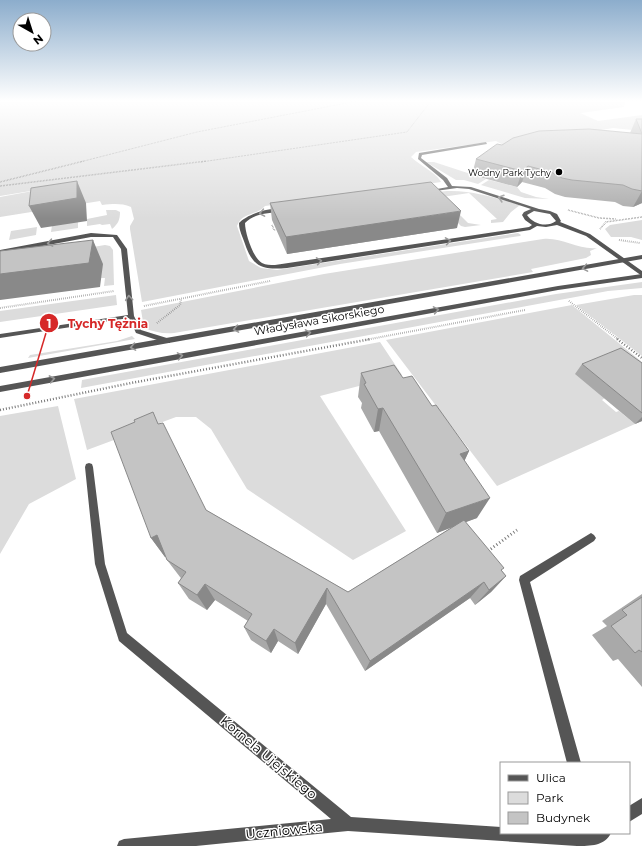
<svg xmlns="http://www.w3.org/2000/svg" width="642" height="846" font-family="Montserrat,sans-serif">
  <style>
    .green { fill: #dcdcdc }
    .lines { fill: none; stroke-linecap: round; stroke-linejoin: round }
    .path-far4 { stroke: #777; stroke-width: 1; stroke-dasharray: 0.5 1; stroke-linecap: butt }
    .path-far3 { stroke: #777; stroke-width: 1.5; stroke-dasharray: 0.5 1; stroke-linecap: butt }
    .path-far2 { stroke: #777; stroke-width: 2; stroke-dasharray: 0.5 1.5; stroke-linecap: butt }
    .path-far1 { stroke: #777; stroke-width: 2.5; stroke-dasharray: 1 2; stroke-linecap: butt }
    .path { stroke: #777; stroke-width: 3; stroke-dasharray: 1 2.5; stroke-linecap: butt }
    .service { fill: #555; fill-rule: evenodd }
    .minor { fill: #555; fill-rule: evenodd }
    .tertiary { fill: #555; fill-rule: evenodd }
    .wall { fill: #a9a9a9 }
    .shaded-wall { fill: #898989 }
    .building { fill: #c4c4c4; stroke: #898989 }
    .oneway { stroke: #999 }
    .poi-dot { fill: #000; stroke: #fff; stroke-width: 1.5 }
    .labels { text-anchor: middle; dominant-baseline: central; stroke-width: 3; stroke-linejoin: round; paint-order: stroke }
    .far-poi-label { font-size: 9px; fill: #000; stroke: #fff; text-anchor: end }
    .street-label { font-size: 11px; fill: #000; stroke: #fff }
    .near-street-label { font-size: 13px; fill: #000; stroke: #fff }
    .leader { fill: none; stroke: #d62828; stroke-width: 1.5 }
    .callout-dot { fill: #d62828; stroke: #fff; stroke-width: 1.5 }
    .mark-label { font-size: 12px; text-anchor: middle; font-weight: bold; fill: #fff }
    .callout-label { font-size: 12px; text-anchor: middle; font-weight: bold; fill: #d62828; stroke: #fff; stroke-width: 3; stroke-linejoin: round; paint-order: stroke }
  </style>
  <rect width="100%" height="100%" fill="#fff"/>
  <path class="green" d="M0,101H633L625,102L624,107L580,113L598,121L642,115V131L613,128L601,130L590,133L574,129L551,131L531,135L509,148L496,141L416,152L411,157C418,164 438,174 441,182L265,206C256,216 242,212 237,226L249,261L261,268L277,270L518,233L521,235L520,236L340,264L142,302L130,229V226L134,219L131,207C121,203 113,204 102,205L100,201L0,217V197L49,188L0,196Z
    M426,162H434L486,179L478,184L464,180H456Z
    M489,180L517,187L521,192L536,197L549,199L525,198L481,185Z
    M447,191C472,190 496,198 520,205L511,212L503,222L491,223V220L497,219L469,193L442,197L468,223L481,225L465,227L461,226L428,193Z
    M106,210H116L120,212C120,220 118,224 112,229L110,224L102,225L100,224L87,226V219L107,215Z
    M78,220V228L51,232L52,225Z
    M642,220V240L631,237H611L605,229L610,225Z
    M37,227L36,235L9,240L11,231Z
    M543,239C562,237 578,250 597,248L590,251L591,255L586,258L531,269L533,272L174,333C163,334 154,332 144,328L141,310L324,274Z
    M105,245L110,246L113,250L114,285L104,286L105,278H101L102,264L57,253Z
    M642,282V288L608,291L81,388L82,380L556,294Z
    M116,295L117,305L0,322V311Z
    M634,295H642V356L576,305Z
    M572,305L642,362V369L602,400L616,412L619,411L635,424L497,486L386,340Z
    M132,336L135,339L28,358L30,355L117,341Z
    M380,342L402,375L320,396L406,531L353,560L247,489L211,429L196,417H176L87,450L74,399Z
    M58,406L76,479L29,504L0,554V416Z"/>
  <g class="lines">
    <path class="path-far4" d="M80,162L197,132L357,101
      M201,162L407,132L431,101"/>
    <path class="path-far3" d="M0,182L84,161
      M0,186L207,161
      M568,210L599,218L616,219
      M272,225L274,230H276
      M600,229L606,222L642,217"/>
    <path class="path-far2" d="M619,240L640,243
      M569,301L619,340
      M144,306L270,281
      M0,308L114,291
      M157,323L180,305L181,299
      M365,340L525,310"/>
    <path class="path-far1" d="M617,339L642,358
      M0,410L131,383L371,339"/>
    <path class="path" d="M488,551L517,530"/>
    <path class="service" d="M486,142L487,144L422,155L421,158L447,178L452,186L471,187L539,209L550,211L557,214L561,221L560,222L590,234L642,271V276L586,236L557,225L546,227L537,226L530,230L287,268C264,270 253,268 245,244C243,237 239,231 239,223C247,214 274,205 284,211L282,212C269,213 255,213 245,223C245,233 253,258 262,263C266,265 270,265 275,265L529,227L532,225L525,220L522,215L524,212L531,209L469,189L457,188L428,192L426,191L448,187L443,180L418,159L419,153ZM534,211L550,214L556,221C547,228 533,224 527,215Z
      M91,233L117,235L127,249L134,316L141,330L170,339V343H166L136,333L129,318L0,338V334L128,315L121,249L113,237H91L0,254V250Z
      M591,533L594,535L596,538L594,541L530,582L581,763H567L519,580L520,576Z"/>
    <path class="minor" d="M89,463L92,464L93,467L105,564L127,633L351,817L501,827V833H611C605,846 590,846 577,846L348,831L196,846H117L119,841L124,839L331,819L119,641L95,564L85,467L86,464Z
      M642,798V814L629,822V806Z"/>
    <path class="tertiary" d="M642,255V259L0,373V367Z
      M642,274V278L558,290L0,392V386L558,286Z"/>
  </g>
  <path class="wall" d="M636,119H642V203L633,207L623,206L615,202L565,197L555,194L545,188L522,182L517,187L472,175L476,159L502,145L630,133Z
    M270,203L457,228L287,254L272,220Z
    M582,364L642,367V421L635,424L575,374Z
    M361,373L403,378L432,406L469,451L464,461L477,518L465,522L506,576L491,592L475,605L470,598L365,671L326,604L298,654L278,641L271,653L251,640L244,627L248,621L215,600L207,610L189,599L178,583L181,578L180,577L167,560L166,556L165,557L151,538L158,424L206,510L348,592L454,526L437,533L379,431L374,432L361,408L362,403L358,397Z
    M642,594V687L618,659L613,661L592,635L607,626L602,621Z"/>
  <path class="shaded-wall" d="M528,166L522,182L517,187L522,171Z
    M77,181L86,203L87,221L41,228L29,206Z
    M642,191V203L633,207Z
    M461,211L457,228L287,254L286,237Z
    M93,240L103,264L100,287L0,300V274Z
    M383,408L379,431L374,432L378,409Z
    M642,417V421L635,424Z
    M469,451L459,473L460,454Z
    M490,498L477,518L437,533L446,513Z
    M157,535L170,553L165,557L151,538Z
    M506,576L491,592L475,605L489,590Z
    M484,582L470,598L365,671L370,661Z
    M205,584L215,600L207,610L197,595Z
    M327,588L326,604L298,654L295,643Z
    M274,629L278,641L271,653L266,641Z"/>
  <path class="building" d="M636,119H642V191L632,189L623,185L572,180L562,178L551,172L528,166L522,171L476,159L497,144L502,145L513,138L539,131L589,129L642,134Z
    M77,181V198L29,206L31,188Z
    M431,182L461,211L286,237L270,203Z
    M93,240L89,263L0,274V251Z
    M621,348L642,363V413L582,364Z
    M394,365L403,378L412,376L432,406L436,405L469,451L460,454L490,498L446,513L383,408L378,409L364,384L366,383L361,373Z
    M153,412L158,424L163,423L206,510L348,592L464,520L504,568L501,570L506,576L489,590L484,582L370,661L327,588L295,643L274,629L266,641L244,627L252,614L205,584L197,595L178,583L186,572L167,560L157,535L151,538L111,432L135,422L134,420Z
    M642,597V652L639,650L635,653L611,626L627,615L622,610Z"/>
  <defs><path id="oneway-chevron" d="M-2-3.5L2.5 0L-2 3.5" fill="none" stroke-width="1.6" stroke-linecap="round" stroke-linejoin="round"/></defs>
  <g class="oneway">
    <use href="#oneway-chevron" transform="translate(501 198) rotate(-163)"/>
    <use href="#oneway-chevron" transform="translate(262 213) rotate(170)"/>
    <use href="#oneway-chevron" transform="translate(448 241) rotate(-9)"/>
    <use href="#oneway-chevron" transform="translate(50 243) rotate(170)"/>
    <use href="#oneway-chevron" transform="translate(319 261) rotate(-9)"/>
    <use href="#oneway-chevron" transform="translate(585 268) rotate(170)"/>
    <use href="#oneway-chevron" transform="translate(129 298) rotate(-95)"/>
    <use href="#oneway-chevron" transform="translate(436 310) rotate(-10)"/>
    <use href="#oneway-chevron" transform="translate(236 329) rotate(170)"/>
    <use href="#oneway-chevron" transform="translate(308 333) rotate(-10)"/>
    <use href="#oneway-chevron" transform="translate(133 347) rotate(170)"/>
    <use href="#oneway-chevron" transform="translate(180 356) rotate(-10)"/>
    <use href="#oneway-chevron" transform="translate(52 379) rotate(-11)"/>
  </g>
  <linearGradient id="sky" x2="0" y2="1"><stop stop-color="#8cadcc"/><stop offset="0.46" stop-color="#fff"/><stop offset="1" stop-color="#fff" stop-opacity="0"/></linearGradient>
  <rect width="642" height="219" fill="url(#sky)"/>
  <circle class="poi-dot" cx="559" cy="172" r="4"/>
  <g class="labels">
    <g class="far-poi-label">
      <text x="551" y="172">Wodny Park Tychy</text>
    </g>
    <g class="street-label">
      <text transform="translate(319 320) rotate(-10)">Władysława Sikorskiego</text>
    </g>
    <g class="near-street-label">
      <text transform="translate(269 757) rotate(40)">Kornela Ujejskiego</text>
      <text transform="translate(284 830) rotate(-6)">Uczniowska</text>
    </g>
  </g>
  <path class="leader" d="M27 396L49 323"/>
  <g class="callout-dot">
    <circle cx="27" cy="396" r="4"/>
    <circle cx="49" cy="323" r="10"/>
  </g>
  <g class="mark-label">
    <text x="49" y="328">1</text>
  </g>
  <g class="callout-label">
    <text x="108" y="328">Tychy Tężnia</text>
  </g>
  <rect x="500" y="762" width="130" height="72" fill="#ffffff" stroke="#999999"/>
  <rect x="508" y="775" width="20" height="6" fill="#555555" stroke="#999999"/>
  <text x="536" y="782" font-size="12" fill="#000000">Ulica</text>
  <rect x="508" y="792" width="20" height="12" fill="#dcdcdc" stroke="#999999"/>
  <text x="536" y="802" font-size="12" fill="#000000">Park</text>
  <rect x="508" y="812" width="20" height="12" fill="#c4c4c4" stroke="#999999"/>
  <text x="536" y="822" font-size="12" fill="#000000">Budynek</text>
  <g transform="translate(32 32) rotate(141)"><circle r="19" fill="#ffffff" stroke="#999999"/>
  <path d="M0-3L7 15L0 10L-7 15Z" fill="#000000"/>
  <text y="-6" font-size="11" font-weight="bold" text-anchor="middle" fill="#000000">N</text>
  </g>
</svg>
